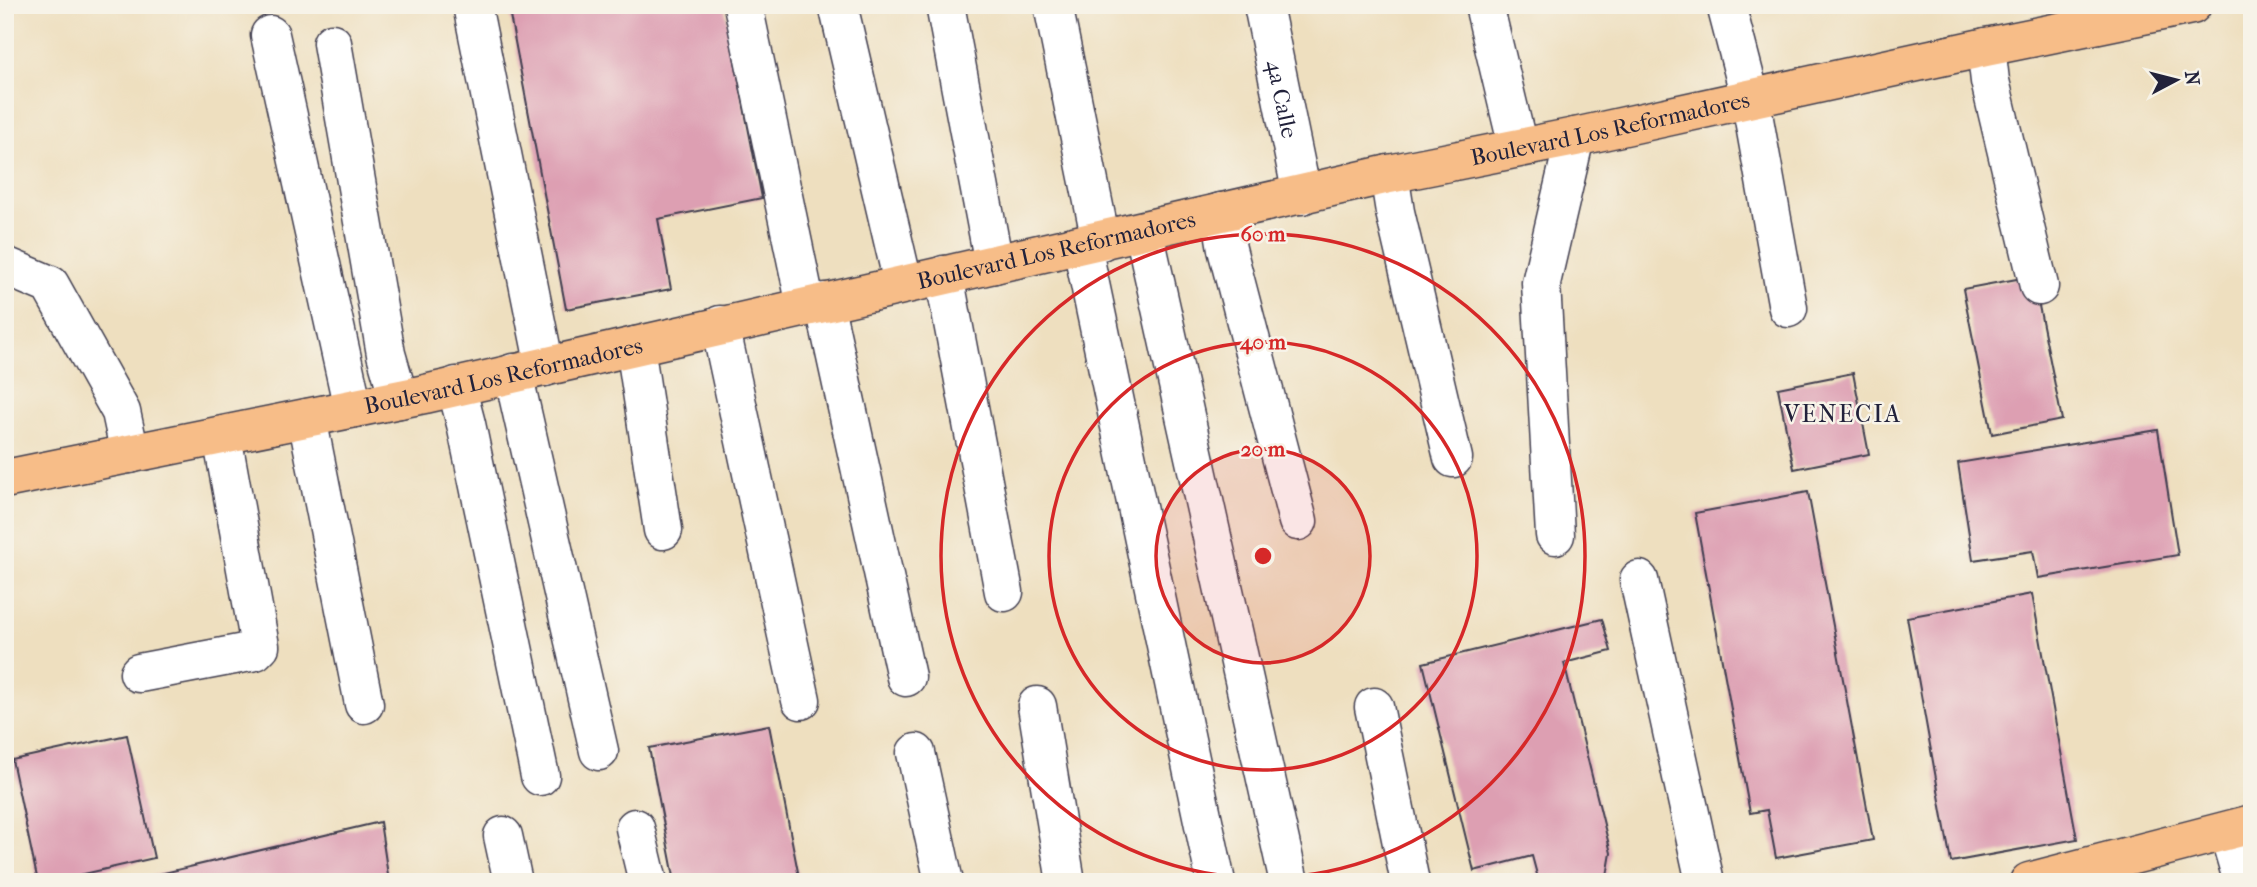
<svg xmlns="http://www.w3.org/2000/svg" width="2257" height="887" font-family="'IM FELL French Canon',serif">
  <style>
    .building { fill: #dd9fb2 }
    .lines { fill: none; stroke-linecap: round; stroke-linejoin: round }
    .minor-casing { stroke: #413e4f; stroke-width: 41 }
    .major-casing { stroke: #413e4f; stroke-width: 41 }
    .minor { stroke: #fff; stroke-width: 38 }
    .major { stroke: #f7bd88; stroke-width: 38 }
    .ring { fill: none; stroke: #d62828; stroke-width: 3.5 }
    .labels { text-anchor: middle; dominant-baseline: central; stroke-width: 5; stroke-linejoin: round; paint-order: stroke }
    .street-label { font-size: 23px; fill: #22223b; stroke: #f7f3e8 }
    .neighbourhood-label { font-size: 24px; letter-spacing: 2px; fill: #22223b; stroke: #f7f3e8 }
    .centre { fill: #d62828; stroke: #f7f3e8; stroke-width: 3.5 }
    .ring-label { font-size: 21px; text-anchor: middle; font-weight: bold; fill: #d62828; stroke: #f7f3e8; stroke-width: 5; stroke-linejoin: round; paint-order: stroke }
  </style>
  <rect width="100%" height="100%" fill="#f7f3e8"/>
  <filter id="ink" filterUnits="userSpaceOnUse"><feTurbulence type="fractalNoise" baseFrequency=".0143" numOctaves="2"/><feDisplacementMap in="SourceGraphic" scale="14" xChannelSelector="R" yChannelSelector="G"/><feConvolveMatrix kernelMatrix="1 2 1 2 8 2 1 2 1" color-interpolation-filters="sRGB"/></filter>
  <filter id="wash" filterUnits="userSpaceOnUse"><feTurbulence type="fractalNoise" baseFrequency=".00686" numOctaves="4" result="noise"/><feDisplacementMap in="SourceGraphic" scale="28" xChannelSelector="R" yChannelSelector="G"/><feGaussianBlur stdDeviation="1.57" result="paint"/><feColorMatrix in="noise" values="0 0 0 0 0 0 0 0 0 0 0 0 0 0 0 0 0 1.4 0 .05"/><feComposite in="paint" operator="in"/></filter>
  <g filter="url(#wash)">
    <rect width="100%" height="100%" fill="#eedfbf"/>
    <g id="blocks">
      <path class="building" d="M508,5H724L762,198L658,219L671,289L566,309Z
        M2033,276L2062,420L1992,434L1963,289Z
        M1853,373L1869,454L1794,469L1778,388Z
        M2158,430L2178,555L2038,578L2033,551L1973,560L1958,463Z
        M1808,492L1873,840L1776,858L1767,810L1750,813L1695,513Z
        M2032,594L2077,839L1951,862L1907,617Z
        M1602,619L1611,651L1564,663L1611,853L1606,882H1539L1532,856L1474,871L1423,663Z
        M769,725L800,882H675L649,748Z
        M127,735L154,858L49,882H38L12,760Z
        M380,822L389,882H130V881Z"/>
    </g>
  </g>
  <g filter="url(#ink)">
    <use href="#blocks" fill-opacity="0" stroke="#413e4f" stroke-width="2"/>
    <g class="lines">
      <g class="minor-casing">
        <g id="minor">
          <path d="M472,5L545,367"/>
          <path d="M743,5L806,306"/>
          <path d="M838,5L903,283"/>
          <path d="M945,5L994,264"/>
          <path d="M1053,5L1101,241"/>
          <path id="s1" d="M1263,5L1302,195"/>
          <path d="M1484,5L1518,147"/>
          <path d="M1726,5L1750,97L1788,308"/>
          <path d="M270,35L353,408"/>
          <path d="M332,43L386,354L399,399"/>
          <path d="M1986,47L1990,81L2039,286"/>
          <path d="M1389,174L1395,212L1453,458"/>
          <path d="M1221,212L1227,249L1298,521"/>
          <path d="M1144,232L1289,882"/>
          <path d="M1082,246L1216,882"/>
          <path d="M5,266L50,285L121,412L130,454"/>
          <path d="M944,275L1004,592"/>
          <path d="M824,302L906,677"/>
          <path d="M720,325L801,700"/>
          <path d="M635,346L663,530"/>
          <path d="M513,373L599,751"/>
          <path d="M456,386L466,424L540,776"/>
          <path d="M307,418L364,704"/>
          <path d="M1555,535L1541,283L1575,137"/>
          <path d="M1639,580L1705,882"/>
          <path d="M139,673L255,651L260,646L222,436"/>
          <path d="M1037,706L1066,882"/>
          <path d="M1374,707L1410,882"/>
          <path d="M916,753L944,882"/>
          <path d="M635,828L648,882"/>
          <path d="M2228,831L2243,882"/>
          <path d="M503,836L513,882"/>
        </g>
      </g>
      <g class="major-casing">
        <g id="major">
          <path id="s2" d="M5,479L425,394L1389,174L1575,137L1986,47L2192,5"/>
          <path d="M2029,882L2252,824"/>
        </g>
      </g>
      <use href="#minor" class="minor"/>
      <use href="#major" class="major"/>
    </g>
  </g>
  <circle cx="1263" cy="556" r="107" fill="#d62828" fill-opacity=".12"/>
  <g class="ring">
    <circle cx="1263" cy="556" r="107"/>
    <circle cx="1263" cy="556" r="214"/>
    <circle cx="1263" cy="556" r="322"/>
  </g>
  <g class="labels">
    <g class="street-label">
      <text stroke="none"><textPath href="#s1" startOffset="96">4a Calle</textPath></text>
      <text stroke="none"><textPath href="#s2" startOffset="1643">Boulevard Los Reformadores</textPath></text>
      <text stroke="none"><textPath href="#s2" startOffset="1076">Boulevard Los Reformadores</textPath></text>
      <text stroke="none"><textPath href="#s2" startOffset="509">Boulevard Los Reformadores</textPath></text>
    </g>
    <g class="neighbourhood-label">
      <text x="1843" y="414">VENECIA</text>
    </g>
  </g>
  <circle cx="1263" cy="556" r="10" class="centre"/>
  <g class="ring-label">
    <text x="1263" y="241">60 m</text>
    <text x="1263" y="349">40 m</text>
    <text x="1263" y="456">20 m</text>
  </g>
  <rect width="2257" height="887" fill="none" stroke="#f7f3e8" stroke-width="28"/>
  <g transform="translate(2176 80) rotate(83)" stroke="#f7f3e8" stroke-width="5" paint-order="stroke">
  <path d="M0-5L12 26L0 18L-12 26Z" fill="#22223b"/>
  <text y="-10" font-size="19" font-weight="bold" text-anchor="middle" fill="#22223b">N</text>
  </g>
</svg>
